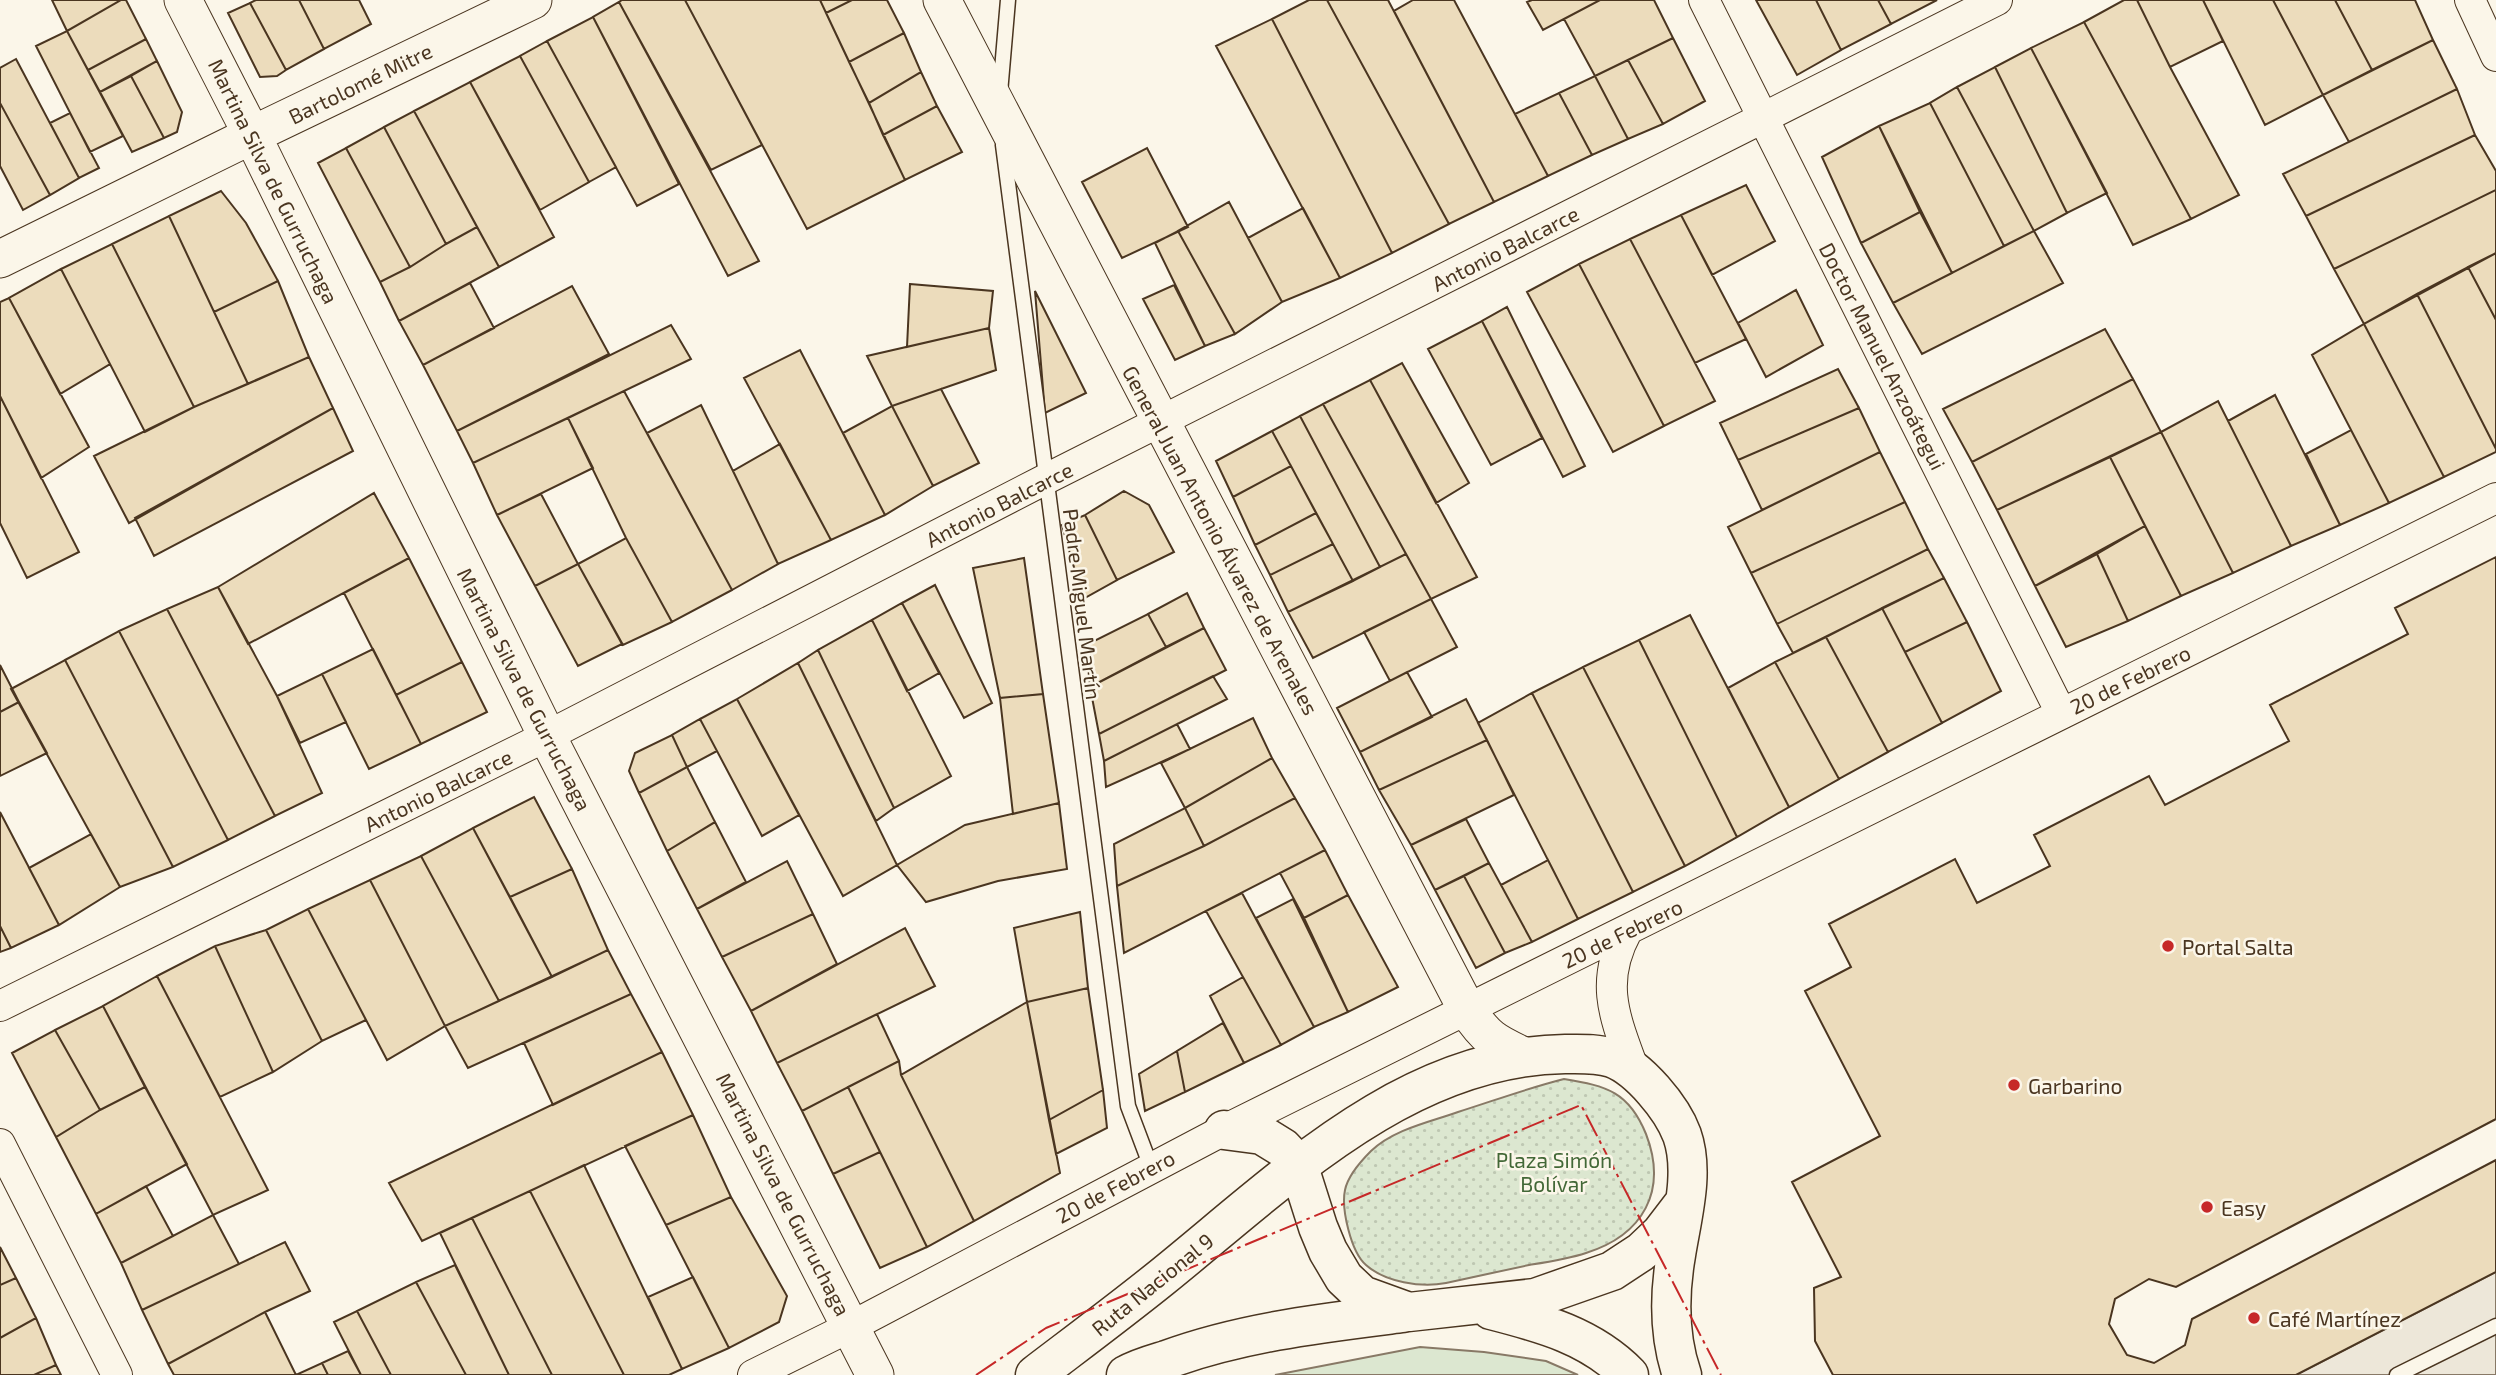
<svg xmlns="http://www.w3.org/2000/svg" width="2496" height="1375" font-family="'Exo 2',sans-serif">
  <style>
    .park { fill: url(#park-dots); stroke: #887966; stroke-width: 2 }
    .garden { fill: #dce7d0; stroke: #887966; stroke-width: 2 }
    .parking { fill: #ede7d9; stroke: #887966; stroke-width: 2 }
    .building { fill: #ecdcbc; stroke: #4a3520; stroke-width: 2 }
    .lines { fill: none; stroke-linecap: round; stroke-linejoin: round }
    .service-casing { stroke: #4a3520; stroke-width: 17 }
    .minor-casing { stroke: #4a3520; stroke-width: 32 }
    .tertiary-casing { stroke: #4a3520; stroke-width: 39 }
    .primary-casing { stroke: #4a3520; stroke-width: 41 }
    .service { stroke: #fbf6e9; stroke-width: 14 }
    .minor { stroke: #fbf6e9; stroke-width: 30 }
    .tertiary { stroke: #fbf6e9; stroke-width: 37 }
    .primary { stroke: #fbf6e9; stroke-width: 38 }
    .power { stroke: #c62828; stroke-width: 2; stroke-dasharray: 24 5 3.5 5; stroke-linecap: butt }
    .poi-dot { fill: #c62828; stroke: #fbf6e9; stroke-width: 2.5 }
    .labels { text-anchor: middle; dominant-baseline: central; stroke-width: 5; stroke-linejoin: round; paint-order: stroke }
    .street-label { font-size: 21px; fill: #4a3520; stroke: #fbf6e9 }
    .poi-label { font-size: 21px; fill: #4a3520; stroke: #fbf6e9; text-anchor: start }
    .park-label { font-size: 21px; fill: #436837; stroke: #fbf6e9 }
  </style>
  <defs>
    <pattern id="park-dots" width="8" height="8" patternUnits="userSpaceOnUse" patternTransform="scale(1.75)"><rect width="8" height="8" fill="#dce7d0"/><path d="M2 2h.1M6 6h.1" fill="none" stroke="#bec7b2" stroke-width="1.8" stroke-linecap="round"/></pattern>
  </defs>
  <rect width="100%" height="100%" fill="#fbf6e9"/>
  <path class="park" d="M1564,1079C1607,1086 1629,1092 1646,1134C1668,1191 1643,1235 1586,1253C1568,1259 1548,1262 1529,1265C1501,1271 1474,1277 1446,1283C1421,1288 1385,1282 1366,1265C1351,1252 1341,1209 1345,1190C1348,1175 1361,1161 1371,1151C1394,1129 1430,1122 1458,1112C1493,1101 1528,1088 1564,1079Z"/>
  <path class="garden" d="M1420,1347L1484,1352L1546,1361L1578,1375H1275Z"/>
  <path class="parking" d="M2496,1272V1375H2296Z"/>
  <path class="building" d="M52,0H121L67,31Z
    M121,0H126L146,39L88,70L67,31Z
    M256,0H299L324,49L286,70L250,3Z
    M299,0H359L371,24L324,49Z
    M622,0H685L762,145L711,170L619,2Z
    M685,0H820L905,180L807,229Z
    M820,0H852L826,13Z
    M852,0H887L904,33L849,62L826,13Z
    M1309,0H1327L1449,224L1392,253L1272,19Z
    M1327,0H1388L1494,202L1449,224Z
    M1413,0H1454L1548,176L1494,202L1394,11Z
    M1532,0H1600L1543,30L1527,2Z
    M1600,0H1654L1673,38L1595,76L1564,19Z
    M1756,0H1816L1841,50L1797,75Z
    M1816,0H1878L1891,24L1841,50Z
    M1878,0H1937L1891,24Z
    M2124,0H2137L2170,67L2239,195L2191,219L2084,22Z
    M2137,0H2203L2223,41L2170,67Z
    M2203,0H2273L2323,95L2265,125Z
    M2273,0H2335L2372,70L2323,95Z
    M2335,0H2415L2433,40L2372,70Z
    M619,2L759,261L728,276L593,17Z
    M250,3L286,70L277,76L260,77L228,13Z
    M593,17L679,184L637,206L547,41Z
    M1272,19L1392,253L1340,278L1216,46Z
    M2084,22L2191,219L2133,245L2031,48Z
    M67,31L123,136L90,152L36,46Z
    M904,33L921,72L869,103L849,62Z
    M1673,38L1705,101L1663,124L1628,60Z
    M146,39L157,61L100,92L88,70Z
    M2433,40L2457,89L2349,142L2323,95Z
    M547,41L616,167L589,182L520,56Z
    M2031,48L2107,193L2067,213L1995,67Z
    M520,56L589,182L540,210L470,82Z
    M16,59L79,178L50,195L0,103V68Z
    M1628,60L1663,124L1628,139L1595,76Z
    M157,61L182,112L177,132L164,138L131,76Z
    M1995,67L2067,213L2034,231L1957,87Z
    M921,72L937,106L883,135L869,103Z
    M131,76L164,138L132,152L100,92Z
    M1595,76L1628,139L1592,155L1559,93Z
    M470,82L554,237L499,267L414,111Z
    M1957,87L2034,231L2004,246L1930,103Z
    M2457,89L2475,135L2306,216L2283,174Z
    M1559,93L1592,155L1548,176L1515,114Z
    M0,103L50,195L23,210L0,166Z
    M1930,103L2004,246L1952,273L1879,126Z
    M937,106L962,152L905,180L883,135Z
    M414,111L477,227L446,244L384,127Z
    M70,113L99,168L79,178L50,123Z
    M1879,126L1920,212L1861,243L1822,157Z
    M384,127L446,244L410,267L346,148Z
    M2475,135L2496,171V190L2334,269L2306,216Z
    M346,148L410,267L380,282L318,163Z
    M1147,148L1188,227L1122,258L1082,182Z
    M1746,185L1775,241L1712,275L1681,215Z
    M2496,190V253L2364,324L2334,269Z
    M221,191L246,223L278,281L214,312L169,216Z
    M1229,202L1282,302L1235,334L1178,231Z
    M1303,208L1340,278L1282,302L1248,238Z
    M1920,212L1952,273L1893,303L1861,243Z
    M1681,215L1746,339L1695,363L1630,239Z
    M169,216L248,384L194,407L112,244Z
    M477,227L499,267L399,321L380,282L410,267L446,244Z
    M1178,231L1235,334L1205,346L1155,243Z
    M2034,231L2063,283L1922,354L1893,303Z
    M1630,239L1715,401L1664,426L1579,264Z
    M112,244L194,407L145,432L61,269Z
    M2496,253V320L2468,267Z
    M1579,264L1664,426L1613,452L1527,292Z
    M2468,267L2496,320V449L2417,294Z
    M61,269L110,364L60,394L9,298Z
    M278,281L309,357L248,384L214,312Z
    M470,283L494,328L423,365L399,321Z
    M910,284L993,291L989,328L907,347Z
    M1174,285L1205,346L1175,360L1143,299Z
    M572,286L609,354L457,431L423,365Z
    M1796,290L1823,345L1766,377L1738,323Z
    M1035,291L1086,393L1045,413Z
    M2417,294L2496,449V452L2444,477L2364,324Z
    M9,298L89,447L41,478L0,396V302Z
    M1507,307L1585,466L1563,477L1482,321Z
    M1482,321L1542,438L1491,465L1428,349Z
    M2364,324L2444,477L2389,503L2312,355Z
    M671,325L691,359L473,463L457,431Z
    M989,328L996,370L892,406L867,356Z
    M2105,329L2133,379L1972,462L1943,409Z
    M800,350L885,515L831,540L744,378Z
    M309,357L333,408L129,523L94,456L194,407Z
    M1402,363L1469,483L1436,503L1370,380Z
    M1838,369L1859,408L1738,460L1720,423Z
    M2133,379L2161,432L1997,510L1972,462Z
    M1370,380L1477,577L1431,599L1323,404Z
    M941,389L979,463L933,486L892,406Z
    M624,391L732,590L672,622L626,538L568,418Z
    M2275,395L2340,525L2291,546L2228,421Z
    M0,396L79,552L27,578L0,523Z
    M2218,401L2291,546L2233,573L2161,432Z
    M1323,404L1406,554L1380,567L1300,416Z
    M701,405L778,564L732,590L647,433Z
    M892,406L933,486L885,515L843,433Z
    M333,408L353,451L154,556L135,518Z
    M1859,408L1880,452L1762,510L1738,460Z
    M1300,416L1380,567L1353,581L1272,431Z
    M568,418L593,468L497,515L473,463Z
    M2351,430L2389,503L2340,525L2306,454Z
    M1272,431L1291,466L1233,497L1216,461Z
    M2161,432L2233,573L2181,596L2110,457Z
    M780,444L831,540L778,564L733,471Z
    M1880,452L1905,502L1751,573L1728,527Z
    M2110,457L2145,526L2035,586L1997,510Z
    M1291,466L1316,513L1255,545L1233,497Z
    M1124,491L1149,505L1174,552L1117,580L1085,515Z
    M374,493L409,558L248,644L218,587Z
    M541,494L578,564L535,586L497,515Z
    M1905,502L1928,549L1777,624L1751,573Z
    M1316,513L1333,544L1270,575L1255,545Z
    M1085,515L1117,580L1083,599L1062,525Z
    M2145,526L2181,596L2128,621L2097,554Z
    M626,538L672,622L623,645L578,564Z
    M1333,544L1353,581L1288,612L1270,575Z
    M1928,549L1944,578L1793,653L1777,624Z
    M1406,554L1431,599L1313,658L1288,612Z
    M2097,554L2128,621L2066,647L2035,586Z
    M2496,557V1119L2176,1287L2149,1279L2115,1299L2109,1324L2127,1355L2154,1363L2185,1345L2192,1319L2496,1160V1272L2296,1375H1833L1815,1341L1814,1288L1841,1277L1792,1182L1880,1136L1805,991L1851,967L1829,924L1955,859L1977,903L2050,866L2034,835L2149,776L2165,805L2289,741L2270,705L2408,634L2395,608Z
    M409,558L462,662L396,695L344,593Z
    M1024,558L1043,694L1000,698L973,568Z
    M578,564L622,644L578,666L535,586Z
    M1944,578L1967,622L1905,652L1882,608Z
    M935,585L992,703L964,718L902,603Z
    M218,587L277,696L322,793L275,816L167,609Z
    M1187,593L1204,628L1166,647L1148,614Z
    M1431,599L1457,647L1390,681L1364,632Z
    M902,603L939,673L907,691L872,620Z
    M1882,608L1942,723L1888,752L1826,637Z
    M167,609L275,816L228,840L119,631Z
    M1148,614L1166,647L1090,687L1086,645Z
    M1690,615L1789,807L1737,837L1639,640Z
    M872,620L951,776L894,808L818,650Z
    M1967,622L2001,691L1942,723L1905,652Z
    M1204,628L1226,670L1099,734L1090,687Z
    M119,631L228,840L173,867L65,660Z
    M1826,637L1888,752L1839,779L1775,662Z
    M1639,640L1737,837L1685,866L1583,667Z
    M373,649L421,744L369,769L322,674Z
    M818,650L894,808L876,821L798,663Z
    M65,660L173,867L120,887L11,689Z
    M462,662L487,712L421,744L396,695Z
    M1775,662L1839,779L1789,807L1728,688Z
    M798,663L897,865L843,896L737,699Z
    M0,665L19,702L0,712Z
    M1583,667L1685,866L1633,892L1532,693Z
    M1407,672L1432,717L1360,752L1337,708Z
    M322,674L346,722L300,743L277,696Z
    M1213,676L1227,699L1104,761L1099,734Z
    M1532,693L1633,892L1578,919L1478,723Z
    M1043,694L1059,803L1013,814L1000,698Z
    M737,699L799,815L762,836L700,719Z
    M1466,699L1487,740L1379,790L1360,752Z
    M19,702L47,753L0,776V712Z
    M1253,718L1272,758L1185,808L1161,763Z
    M700,719L717,751L687,767L672,735Z
    M1177,724L1190,749L1106,787L1104,761Z
    M672,735L687,767L639,793L629,771L635,753Z
    M1487,740L1514,795L1411,845L1379,790Z
    M1272,758L1295,798L1204,846L1185,808Z
    M687,767L715,822L667,851L639,793Z
    M534,797L572,869L510,897L473,828Z
    M1295,798L1325,850L1124,953L1117,886L1204,846Z
    M1059,803L1067,869L998,881L926,902L897,865L965,825Z
    M1185,808L1204,846L1117,886L1114,844Z
    M0,812L59,925L11,948L0,926Z
    M1466,819L1489,863L1435,890L1411,845Z
    M715,822L746,882L697,909L667,851Z
    M473,828L552,977L499,1001L421,856Z
    M91,834L120,887L59,925L29,868Z
    M1325,850L1348,895L1304,918L1280,873Z
    M421,856L499,1001L445,1026L370,880Z
    M1548,860L1578,919L1532,942L1501,885Z
    M787,861L813,914L722,957L697,909Z
    M1489,863L1532,942L1505,953L1464,876Z
    M572,869L608,950L552,977L510,897Z
    M1464,876L1505,953L1476,968L1435,890Z
    M370,880L445,1026L387,1060L308,909Z
    M1242,893L1314,1027L1281,1045L1206,911Z
    M1348,895L1398,987L1348,1012L1304,918Z
    M1293,899L1348,1012L1314,1027L1256,918Z
    M308,909L366,1020L322,1041L266,930Z
    M1080,912L1088,988L1027,1002L1014,928Z
    M813,914L837,964L751,1011L722,957Z
    M0,926L11,948L0,952Z
    M905,928L935,986L777,1063L751,1011Z
    M266,930L322,1041L273,1072L215,946Z
    M215,946L273,1072L220,1097L157,976Z
    M608,950L631,994L468,1068L445,1026Z
    M157,976L268,1190L213,1215L103,1006Z
    M1243,977L1281,1045L1244,1063L1210,996Z
    M1088,988L1103,1090L1049,1120L1027,1002Z
    M631,994L662,1052L553,1105L524,1043Z
    M1027,1002L1060,1173L974,1221L901,1075Z
    M103,1006L145,1087L100,1110L55,1030Z
    M877,1014L899,1061L802,1111L777,1063Z
    M1223,1023L1244,1063L1185,1092L1177,1051Z
    M55,1030L100,1110L56,1137L12,1053Z
    M1177,1051L1185,1092L1145,1111L1139,1074Z
    M662,1052L693,1115L422,1241L389,1183Z
    M899,1061L901,1075L974,1221L927,1247L848,1087Z
    M145,1087L187,1164L96,1214L56,1137L100,1110Z
    M848,1087L880,1152L833,1174L802,1111Z
    M1103,1090L1107,1128L1056,1154L1049,1120Z
    M693,1115L731,1197L666,1225L625,1146Z
    M880,1152L927,1247L880,1268L833,1174Z
    M584,1165L682,1369L669,1375H624L530,1191Z
    M146,1186L173,1236L121,1263L96,1214Z
    M530,1191L624,1375H552L472,1218Z
    M731,1197L787,1296L779,1322L729,1348L666,1225Z
    M213,1215L239,1264L142,1310L121,1263Z
    M472,1218L552,1375H509L440,1233Z
    M285,1242L310,1291L265,1312L168,1364L142,1310Z
    M0,1247L16,1278L0,1285Z
    M455,1265L509,1375H466L416,1282Z
    M693,1277L729,1348L682,1369L648,1297Z
    M16,1278L36,1318L0,1338V1285Z
    M416,1282L466,1375H391L357,1311Z
    M357,1311L391,1375H361L334,1322Z
    M265,1312L296,1375H174L168,1364Z
    M36,1318L56,1365L34,1375H0V1338Z
    M348,1351L361,1375H328L322,1363Z
    M322,1363L328,1375H296Z
    M56,1365L61,1375H34Z"/>
  <g class="lines">
    <g class="service-casing">
      <path id="service" d="M1000,93L1008,0
        M1003,145L1128,1106L1151,1167
        M2397,1375L2496,1326"/>
    </g>
    <g class="minor-casing">
      <path id="minor" d="M1704,0L2061,713
        M2470,0L2496,56
        M1627,931C1598,984 1616,1020 1635,1073
        M0,1006L547,736L1046,479L1997,0
        M0,1144L117,1375
        M753,1375L852,1326L1224,1130L2496,498"/>
    </g>
    <g class="tertiary-casing">
      <path id="tertiary" d="M183,0L252,135L547,736L875,1375
        M942,0L1466,1008C1486,1038 1493,1042 1526,1057
        M0,259L252,135L533,0"/>
    </g>
    <g class="primary-casing">
      <path id="primary" d="M1224,1130L1262,1135L1283,1148L1298,1164L1318,1227L1328,1251L1344,1278L1362,1295L1409,1312L1535,1298L1612,1271L1641,1252L1661,1233L1684,1203
        M1491,1310C1542,1323 1591,1336 1629,1375
        M1035,1375C1077,1343 1120,1311 1161,1278C1278,1184 1404,1056 1565,1054C1580,1054 1597,1053 1612,1058C1639,1068 1672,1108 1682,1135C1695,1172 1682,1217 1676,1255C1669,1295 1669,1337 1682,1375
        M1126,1375C1138,1368 1153,1364 1166,1360C1242,1332 1323,1323 1403,1313"/>
    </g>
    <use href="#service" class="service"/>
    <use href="#minor" class="minor"/>
    <use href="#tertiary" class="tertiary"/>
    <use href="#primary" class="primary"/>
    <path class="power" d="M976,1375L1046,1328L1581,1105L1721,1375"/>
  </g>
  <g class="poi-dot">
    <circle cx="2168" cy="946" r="7"/>
    <circle cx="2014" cy="1085" r="7"/>
    <circle cx="2207" cy="1207" r="7"/>
    <circle cx="2254" cy="1318" r="7"/>
  </g>
  <g class="labels">
    <g class="street-label">
      <text transform="translate(360 83) rotate(-26)">Bartolomé Mitre</text>
      <text transform="translate(274 181) rotate(64)">Martina Silva de Gurruchaga</text>
      <text transform="translate(1505 248) rotate(-27)">Antonio Balcarce</text>
      <text transform="translate(1883 356) rotate(63)">Doctor Manuel Anzoátegui</text>
      <text transform="translate(999 504) rotate(-27)">Antonio Balcarce</text>
      <text transform="translate(1221 540) rotate(62)">General Juan Antonio Álvarez de Arenales</text>
      <text transform="translate(1083 604) rotate(83)">Padre Miguel Martín</text>
      <text transform="translate(2130 679) rotate(-26)">20 de Febrero</text>
      <text transform="translate(525 689) rotate(63)">Martina Silva de Gurruchaga</text>
      <text transform="translate(438 790) rotate(-26)">Antonio Balcarce</text>
      <text transform="translate(1622 933) rotate(-26)">20 de Febrero</text>
      <text transform="translate(1115 1186) rotate(-28)">20 de Febrero</text>
      <text transform="translate(784 1194) rotate(63)">Martina Silva de Gurruchaga</text>
      <text transform="translate(1152 1284) rotate(-39)">Ruta Nacional 9</text>
    </g>
    <g class="poi-label">
      <text x="2182" y="946">Portal Salta</text>
      <text x="2028" y="1085">Garbarino</text>
      <text x="2221" y="1207">Easy</text>
      <text x="2268" y="1318">Café Martínez</text>
    </g>
    <g class="park-label">
      <text x="1554" y="1159">Plaza Simón<tspan x="1554" dy="24">Bolívar</tspan></text>
    </g>
  </g>
</svg>
